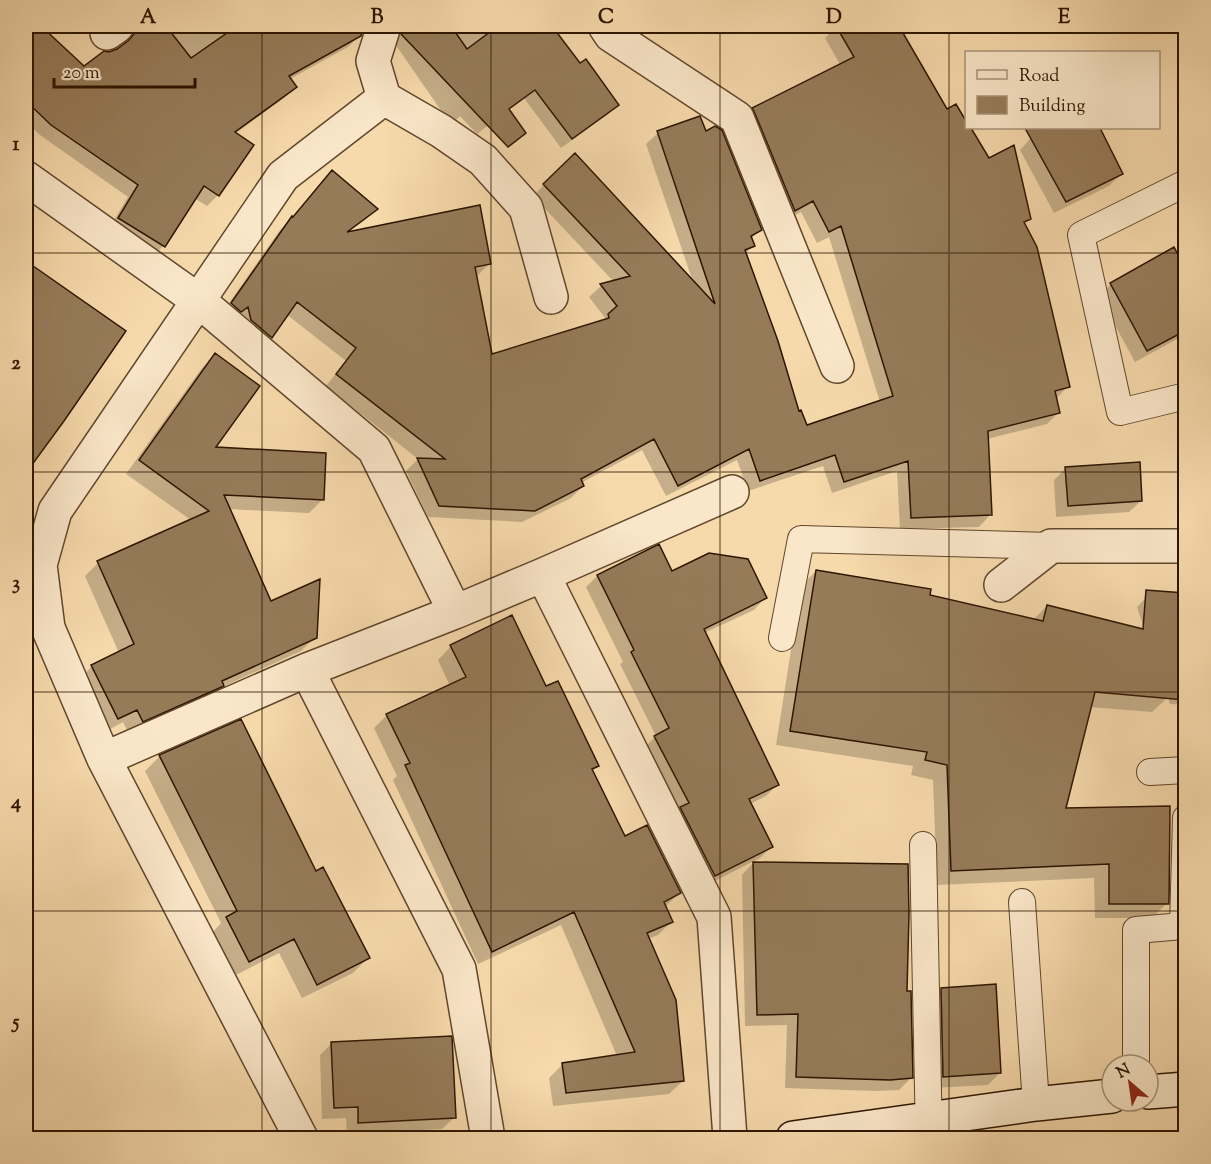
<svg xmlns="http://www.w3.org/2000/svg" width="1211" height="1164" font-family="'Sorts Mill Goudy',serif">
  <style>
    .shadow { fill: #0003 }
    .building { fill: #967b59; stroke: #2d1500; stroke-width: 1.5 }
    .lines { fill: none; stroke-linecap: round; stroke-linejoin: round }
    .lane-casing { stroke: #60462b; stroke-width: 28 }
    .street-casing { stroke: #60462b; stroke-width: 36 }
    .secondary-casing { stroke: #2d1500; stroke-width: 36 }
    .lane { stroke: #fae7c9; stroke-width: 26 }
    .street { stroke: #fae7c9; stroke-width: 33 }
    .secondary { stroke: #fae7c9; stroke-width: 33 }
    .grid { fill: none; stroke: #2d1500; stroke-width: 1.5; stroke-opacity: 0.55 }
    .neatline { fill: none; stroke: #2d1500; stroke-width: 2 }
    .grid-label { font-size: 20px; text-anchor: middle; font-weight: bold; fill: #2d1500 }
  </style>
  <rect width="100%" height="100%" fill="#f7daac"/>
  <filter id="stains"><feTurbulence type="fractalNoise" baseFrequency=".00333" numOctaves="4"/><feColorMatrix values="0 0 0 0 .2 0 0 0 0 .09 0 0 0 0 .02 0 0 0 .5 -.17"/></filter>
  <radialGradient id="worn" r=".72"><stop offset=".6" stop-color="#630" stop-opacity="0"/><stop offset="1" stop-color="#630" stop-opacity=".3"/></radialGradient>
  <path class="shadow" d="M26,26H38L84,68L123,46L124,41L142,26H353L359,36L348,47L290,79L295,87L284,98L235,134L252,146L218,195L207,206L194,198L163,246L152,257L108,230L128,197L40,135L26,122Z
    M411,26H550L580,66L617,105L607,115L561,148L524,98L477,134L460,116L451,125L393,41Z
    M837,26H899H898L946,111L956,106L966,124V128H969L988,160L1029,218L1023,224L1068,386L1057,398L1059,412L1047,424L987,439L990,515L979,527L900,529L897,471L832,493L823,466L748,491L737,460L666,496L642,450L581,483L583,486L571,498L522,522L428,517L406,471L418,459L326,386L346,361L286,314L270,337L259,348L220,316L280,230L292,218L376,209L365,220L346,234L490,263L478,275L475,276L490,356L604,321L606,319L589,297L601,286L614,282L533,196L544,185L693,282L646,144L658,133H705L760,229L751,239L753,246L745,254L798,412L806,427L880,402L829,237L817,243L801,212L783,222L741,121L753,109L841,66L825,38Z
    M1053,128H1095L1121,174L1109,186L1054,213L1020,150L1031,138Z
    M1174,249L1186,271V310L1182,311L1186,317V332L1179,338L1135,362L1099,296L1111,284Z
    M26,263L124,331L33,456L26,450Z
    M215,355L213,449L322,500L309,513L228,509L270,603L315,637L301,651L220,688L209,699L129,734L123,722L105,732L79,680L92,666L119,653L85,576L98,563L191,520L126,474L202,368Z
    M1066,468L1141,501L1129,512L1056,517L1054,480Z
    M816,571L1033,620L1047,606L1145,631L1137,607L1152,592L1186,595V705L1170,704L1168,697L1152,712L1089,707L1064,810L1167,903L1152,918H1095L1094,878L937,885L933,780L911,775L913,766L776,745L801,586Z
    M671,573L765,598L754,610L704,633L777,785L766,796L750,804L772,846L760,858L703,887L644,748L656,736L620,664L623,662L586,587L597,576Z
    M451,646L546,688L597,766L592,771L624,838L679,893L665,907L671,922L658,935L648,939L683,1081L669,1094L553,1106L549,1078L562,1065L617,1056L561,925L478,964L393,780L397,776L374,728L387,715L450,686L438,660Z
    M160,756L368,958L353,973L302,998L279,953L234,976L212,933L221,923L145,771Z
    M753,863L906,993L911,1078L899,1090L877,1091L785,1088L787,1025L745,1026L742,875Z
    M942,990L1000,1073L988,1085L932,1088L930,1002Z
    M332,1043L454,1118L442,1129L347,1134L346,1118L322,1119L320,1055Z"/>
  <path class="building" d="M26,26H41L84,66L104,51L109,52L117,49L128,41L134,34L135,28L139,26H166L191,58L237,26H364L361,36L289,76L297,87L235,132L254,145L219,196L204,186L165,247L118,218L138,185L51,125L26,101Z
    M402,26H451L467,49L498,26H552L580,63L586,59L619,105L572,139L535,90L509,109L526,133L508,147L401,34Z
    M836,26H899L947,109L956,104L966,121V128H971L989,158L1014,145L1031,219L1024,222L1037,247L1070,387L1055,391L1060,413L988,431L992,515L911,518L908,461L844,482L835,455L760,481L749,449L678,486L654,439L581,479L584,486L535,511L439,506L417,458L445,459L336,374L356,348L297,302L272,338L251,320L248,307L241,312L231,303L292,216L293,217L332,170L378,209L347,232L480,205L491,264L475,267L492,354L609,318L608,314L617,306L600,284L630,276L543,184L575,153L715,304L657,131L700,116L706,131L715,126L722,130L762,230L751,236L755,246L745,250L778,341L799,411L801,410L807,425L893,396L841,226L829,232L813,201L795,211L754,111L752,108L854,57Z
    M1025,128H1100L1123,174L1066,202Z
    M1174,247L1185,268V331L1147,351L1110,283Z
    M26,261L126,331L64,421L26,473Z
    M215,353L260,386L216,447L326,453L324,500L224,495L271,601L320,579L317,638L222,681L224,686L143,722L137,710L118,719L91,665L134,644L97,561L209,511L139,460Z
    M1140,462L1142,501L1068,506L1065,467Z
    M659,544L672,571L709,553L748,559L767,598L704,629L779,785L749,799L773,847L715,876L680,807L689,803L654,736L669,728L631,652L634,650L597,575Z
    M816,570L931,589L930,595L1043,621L1047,605L1143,629L1146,590L1185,593V700L1095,692L1066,808L1170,806L1169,904H1109V864L951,871L947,765L925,760L927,752L790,731Z
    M512,615L546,686L558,681L599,766L592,769L625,836L647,825L681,893L664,902L673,922L647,933L676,1000L684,1081L566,1093L562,1063L635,1052L574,912L492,952L405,765L410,763L386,714L466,677L450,645Z
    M241,719L316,871L323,867L370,958L317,985L294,939L249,962L226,917L237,911L159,755Z
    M753,862L908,864L909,914L907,991H911L913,1078L890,1080L796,1077L798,1014L757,1015Z
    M996,984L1001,1073L943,1077L941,988Z
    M452,1036L456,1118L358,1123V1107L334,1108L331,1042Z"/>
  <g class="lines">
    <g class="lane-casing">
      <path id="lane" d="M1186,183L1081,235L1120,412L1186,396
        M782,638L801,539L1051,546
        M1150,772L1186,770
        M923,845L929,1138
        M1022,902L1036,1104
        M1136,1065V930L1183,926L1186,818"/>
    </g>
    <g class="street-casing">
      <path id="street" d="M384,26L373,61L384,98
        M605,26L611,35L737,118L837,366
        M107,33L117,26
        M26,178L199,301L374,449L455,612
        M543,575L714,917L730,1138
        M1001,585L1051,546H1186
        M307,670L459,969L488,1138
        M104,759L307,670L455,612L543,575L732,492
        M301,1138L104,759L48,628L40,565L55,511L283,176L384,98L441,131L483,160L526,208L551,297"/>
    </g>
    <g class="secondary-casing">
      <path id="secondary" d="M1148,1092L1186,1089
        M793,1138L1036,1104L1112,1096"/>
    </g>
    <use href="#lane" class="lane"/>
    <use href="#street" class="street"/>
    <use href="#secondary" class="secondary"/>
  </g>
  <path class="grid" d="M262,26V1138M491,26V1138M720,26V1138M949,26V1138M26,253H1186M26,472H1186M26,692H1186M26,911H1186"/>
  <rect width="1211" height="1164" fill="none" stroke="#f7daac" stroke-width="66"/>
  <rect x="965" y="51" width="195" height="78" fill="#fae7c9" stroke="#a89379" stroke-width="1.5"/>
  <rect x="977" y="70" width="30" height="9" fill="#fae7c9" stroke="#a89379" stroke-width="1.5"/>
  <text x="1019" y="81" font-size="18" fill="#2d1500">Road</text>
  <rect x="977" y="96" width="30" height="18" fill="#967b59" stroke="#a89379" stroke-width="1.5"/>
  <text x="1019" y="111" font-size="18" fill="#2d1500">Building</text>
  <g transform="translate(1130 1083) rotate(331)"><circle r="28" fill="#fae7c9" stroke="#a89379" stroke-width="1.5"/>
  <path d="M0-4.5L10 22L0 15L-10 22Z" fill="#8f2418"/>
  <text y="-9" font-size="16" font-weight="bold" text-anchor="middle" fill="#2d1500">N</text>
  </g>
  <path d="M54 78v9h141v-9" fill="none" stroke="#2d1500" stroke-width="3"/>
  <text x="63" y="78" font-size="18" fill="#2d1500" stroke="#fae7c9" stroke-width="4.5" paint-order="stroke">20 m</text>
  <rect x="33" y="33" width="1145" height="1098" class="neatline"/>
  <g class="grid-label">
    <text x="148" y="23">A</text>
    <text x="377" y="23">B</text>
    <text x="606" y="23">C</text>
    <text x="834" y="23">D</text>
    <text x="1064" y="23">E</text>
    <text x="16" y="150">1</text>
    <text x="16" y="369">2</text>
    <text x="16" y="589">3</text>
    <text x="16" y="808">4</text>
    <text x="16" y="1028">5</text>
  </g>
  <rect width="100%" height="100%" filter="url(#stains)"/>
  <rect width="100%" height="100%" fill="url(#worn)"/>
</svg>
